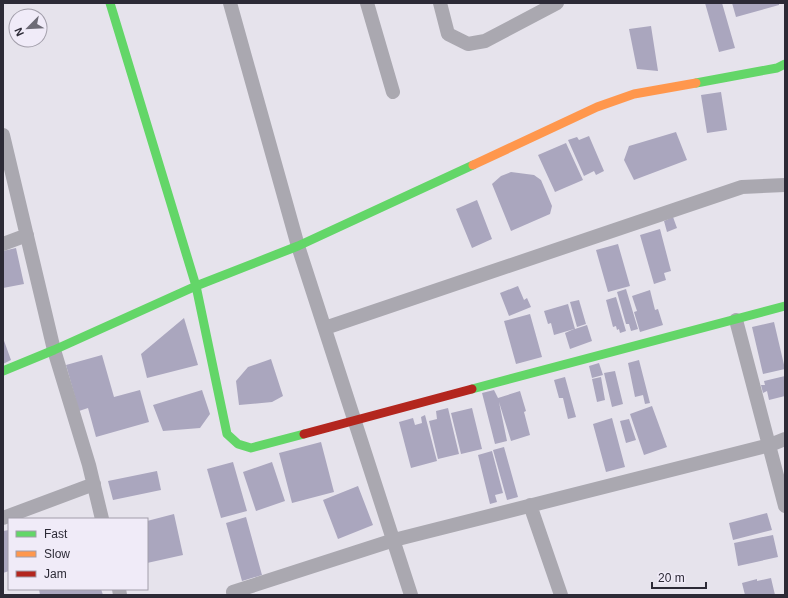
<svg xmlns="http://www.w3.org/2000/svg" width="788" height="598" font-family="Arial,sans-serif">
  <style>
    .building { fill: #aaa6be }
    .lines { fill: none; stroke-linecap: round; stroke-linejoin: round }
    .street { stroke: #aaa8b0; stroke-width: 14 }
    .fast { stroke: #63d668; stroke-width: 9 }
    .slow { stroke: #ff974d; stroke-width: 9 }
    .jam { stroke: #b3261e; stroke-width: 9 }
  </style>
  <rect width="100%" height="100%" fill="#e6e3ec"/>
  <path class="building" d="M705,3H722L735,48L719,52Z
    M732,3H779V5L736,17Z
    M651,26L658,71L637,69L629,29Z
    M721,92L727,130L707,133L701,95Z
    M676,132L687,160L634,180L624,160L629,146Z
    M589,136L604,171L596,175L594,171L584,176L568,140L577,137L579,140Z
    M566,143L583,180L555,192L538,155Z
    M511,172L534,175L541,180L552,206L550,214L511,231L492,184L501,176Z
    M477,200L492,239L472,248L456,209Z
    M673,217L677,228L667,232L664,221Z
    M660,229L671,271L664,273L666,280L654,284L640,235Z
    M618,244L630,286L608,292L596,250Z
    M16,248L24,284L3,288V251Z
    M518,286L524,300L527,298L531,307L509,316L500,293Z
    M626,289L638,329L631,331L629,324H626L617,292Z
    M650,290L655,310L658,309L663,325L640,332L634,312L637,311L632,296Z
    M616,297L626,331L620,333L619,329L617,330L616,326L613,327L606,300Z
    M579,300L586,324L577,327L570,302Z
    M568,304L575,329L587,325L592,341L570,349L565,333L574,329L554,335L551,323L548,324L544,311Z
    M530,314L542,357L516,364L504,321Z
    M184,318L198,365L147,378L141,354Z
    M774,322L785,369L763,374L752,327Z
    M3,338L11,360L3,364Z
    M102,355L114,397L140,390L149,422L96,437L88,408L79,411L66,365Z
    M271,359L283,396L272,402L239,405L236,381L248,367Z
    M639,360L650,403L645,404L643,395L635,397L628,363Z
    M599,363L603,375L592,378L589,366Z
    M615,371L623,404L612,407L604,373Z
    M785,376V396L769,400L767,391L763,393L761,385H765L764,381Z
    M565,377L576,417L568,419L563,398H559L554,380Z
    M601,377L605,400L597,402L592,379Z
    M202,390L210,414L200,428L163,431L153,405Z
    M494,390L498,398L520,391L526,411L524,412L530,435L511,441L499,402L507,441L495,444L482,393Z
    M652,406L667,447L644,455L630,414Z
    M448,408L459,454L438,459L429,421L437,419L436,411Z
    M472,408L482,449L461,454L451,413Z
    M425,415L437,461L411,468L399,422L413,418L415,425L422,423L421,417Z
    M612,418L625,467L606,472L593,424Z
    M629,419L636,440L626,443L620,421Z
    M321,442L334,492L292,503L279,453Z
    M504,447L518,497L507,500L493,450Z
    M492,451L503,493L495,495L497,502L490,504L478,455Z
    M233,462L247,511L221,518L207,469Z
    M272,462L285,501L256,511L243,472Z
    M157,471L161,490L113,500L108,481Z
    M358,486L373,525L338,539L323,500Z
    M767,513L772,530L733,540L729,523Z
    M174,514L183,555L147,563V521Z
    M246,517L262,575L242,581L226,523Z
    M9,530V571L3,573V531Z
    M773,535L778,557L738,566L734,543Z
    M771,578L775,595H745L742,583L757,579V581Z
    M39,589H101L103,595H40Z"/>
  <g class="lines">
    <path class="street" d="M230,3L298,246L411,595
      M367,3L393,92
      M440,3L448,34L468,44L485,41L557,3
      M3,135L54,350L89,465L102,519
      M3,244L27,235
      M736,320L785,506
      M325,328L742,187L785,185
      M530,505L561,595
      M3,518L94,484
      M119,589L120,595
      M233,592L394,540L770,445L785,439"/>
    <path class="fast" d="M110,3L196,286L227,434L238,444L251,448L304,434
      M696,83L777,68L785,64
      M3,371L54,350L196,286L298,246L473,165
      M472,389L785,306"/>
    <path class="slow" d="M473,165L597,107L634,94L696,83"/>
    <path class="jam" d="M304,434L472,389"/>
  </g>
  <rect width="788" height="598" fill="none" stroke="#2c2a36" stroke-width="8"/>
  <rect x="8" y="518" width="140" height="72" fill="#f0ebf8" stroke="#a29eaa"/>
  <rect x="16" y="531" width="20" height="6" fill="#63d668" stroke="#a29eaa"/>
  <text x="44" y="538" font-size="12" fill="#2c2a36">Fast</text>
  <rect x="16" y="551" width="20" height="6" fill="#ff974d" stroke="#a29eaa"/>
  <text x="44" y="558" font-size="12" fill="#2c2a36">Slow</text>
  <rect x="16" y="571" width="20" height="6" fill="#b3261e" stroke="#a29eaa"/>
  <text x="44" y="578" font-size="12" fill="#2c2a36">Jam</text>
  <g transform="translate(28 28) rotate(246)"><circle r="19" fill="#f0ebf8" stroke="#a29eaa"/>
  <path d="M0-3L7 15L0 10L-7 15Z" fill="#6d6b76"/>
  <text y="-6" font-size="11" font-weight="bold" text-anchor="middle" fill="#2c2a36">N</text>
  </g>
  <path d="M652 582v6h54v-6" fill="none" stroke="#2c2a36" stroke-width="2"/>
  <text x="658" y="582" font-size="12" fill="#2c2a36" stroke="#f0ebf8" stroke-width="3" paint-order="stroke">20 m</text>
</svg>
